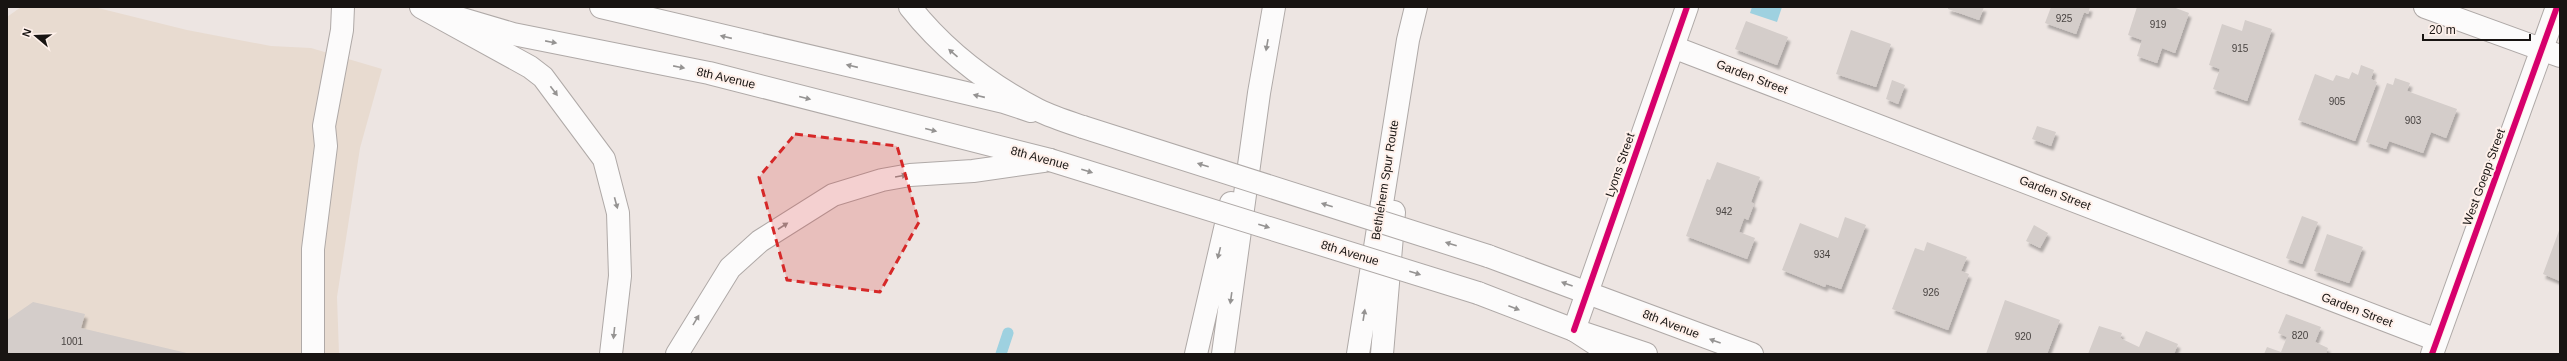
<svg xmlns="http://www.w3.org/2000/svg" width="2567" height="361" font-family="Arial,sans-serif">
  <style>
    .commercial { fill: #e8dbd0 }
    .water { fill: #9ed1e0 }
    .lines { fill: none; stroke-linecap: round; stroke-linejoin: round }
    .stream { stroke: #9ed1e0; stroke-width: 11 }
    .building { fill: #d4cdca; filter: url(#shadow) }
    .minor-casing { stroke: #afa9a7; stroke-width: 24 }
    .major-casing { stroke: #afa9a7; stroke-width: 24 }
    .highway-casing { stroke: #afa9a7; stroke-width: 24 }
    .minor { stroke: #fcfbfb; stroke-width: 22 }
    .major { stroke: #fcfbfb; stroke-width: 22 }
    .highway { stroke: #fcfbfb; stroke-width: 22 }
    .major-bridge-casing { stroke: #afa9a7; stroke-width: 24; stroke-linecap: butt }
    .major-bridge { stroke: #fcfbfb; stroke-width: 22 }
    .cycleway-casing { stroke: #fff1eb; stroke-width: 8 }
    .cycleway { stroke: #d6006c; stroke-width: 6 }
    .oneway { fill: #959392 }
    .marked { fill: #d62828; fill-opacity: 0.2; stroke: #d62828; stroke-width: 3; stroke-dasharray: 8 5; stroke-linejoin: round }
    .labels { text-anchor: middle; dominant-baseline: central; stroke-width: 4; stroke-linejoin: round; paint-order: stroke }
    .number-label { font-size: 10px; fill: #484341 }
    .street-label { font-size: 12px; fill: #181412; stroke: #fff1eb }
  </style>
  <defs>
    <filter id="shadow"><feDropShadow dx="2.5" dy="4.5" stdDeviation="1" flood-color="#0004"/></filter>
  </defs>
  <rect width="100%" height="100%" fill="#ede5e2"/>
  <path class="commercial" d="M21,7H94L187,30L271,46L311,48L382,69L360,148L337,297L339,354H7V17Z"/>
  <path class="water" d="M1752,7H1782L1777,22L1750,13Z"/>
  <g class="lines">
    <path class="stream" d="M1001,354L1008,333"/>
  </g>
  <path class="building" d="M1948,7H1984L1979,20L1948,9Z
    M2051,7H2090L2088,14L2084,12L2076,34L2045,23Z
    M2137,7H2173L2189,13L2175,53L2162,48L2157,63L2137,56L2142,40L2128,35Z
    M2245,20L2272,29L2247,101L2213,89L2220,69L2209,65L2222,24L2242,31Z
    M1746,21L1788,37L1777,65L1735,49Z
    M1851,30L1891,44L1876,87L1836,74Z
    M2361,65L2374,70L2371,79L2377,82L2355,141L2298,120L2315,74L2333,81L2336,75L2349,79L2352,72L2358,75Z
    M2395,78L2410,83L2407,91L2457,109L2446,138L2431,132L2423,153L2389,141L2386,149L2366,142L2387,83L2393,85Z
    M1892,80L1905,85L1898,104L1886,99Z
    M2037,126L2056,132L2051,146L2032,139Z
    M1717,162L1760,177L1751,202L1754,204L1748,220L1744,218L1739,232L1755,238L1747,259L1686,236L1707,179L1710,180Z
    M2302,216L2318,222L2302,264L2286,258Z
    M1845,217L1866,225L1841,289L1826,284L1825,287L1782,270L1800,223L1838,238Z
    M2034,225L2048,233L2040,248L2026,241Z
    M2560,228V281L2543,274Z
    M2327,234L2363,247L2349,283L2314,271Z
    M1927,242L1967,257L1961,271L1969,274L1948,330L1892,309L1915,248L1924,251Z
    M2005,300L2060,320L2047,354H1986Z
    M33,302L85,314L81,328L191,354H7V320Z
    M2286,314L2321,327L2315,342L2328,348L2326,354H2264L2267,347L2281,352L2287,337L2278,333Z
    M2099,326L2122,333L2120,338L2139,347L2146,331L2178,344L2174,354H2088Z"/>
  <g class="lines">
    <g class="minor-casing">
      <path id="minor" d="M2425,7L2560,56
        M1673,47L2437,340
        M1574,330L1687,7
        M313,354V249L326,146L324,126L342,30L343,7
        M2432,354L2557,7"/>
    </g>
    <g class="major-casing">
      <path id="major" d="M601,7L1004,102L1031,111
        M442,13L513,34L709,73L1050,160
        M1488,256L1752,354
        M1478,293L1574,330L1646,354"/>
    </g>
    <g class="highway-casing">
      <path id="highway" d="M421,7L530,67L543,77L604,159L618,213L620,276L611,354
        M910,7C944,50 988,84 1038,110C1052,117 1068,122 1083,127
        M1574,330L1611,354
        M677,354L730,268L760,241L833,195L882,180L910,175L973,171L1050,160
        M1196,354L1231,203
        M1223,354L1259,93L1274,7
        M1358,354L1408,40L1416,7
        M1382,354L1394,212"/>
    </g>
    <use href="#minor" class="minor"/>
    <use href="#major" class="major"/>
    <use href="#highway" class="highway"/>
    <g class="major-bridge-casing">
      <path id="major-bridge" d="M1083,127L1488,256
        M1050,160L1478,293"/>
    </g>
    <use href="#major-bridge" class="major-bridge"/>
    <g class="cycleway-casing">
      <path id="cycleway" d="M1574,330L1687,7
        M2432,354L2557,7"/>
    </g>
    <use href="#cycleway" class="cycleway"/>
  </g>
  <defs><path id="oneway-solid" d="M-6-.8H1V-3.2L6.5 0L1 3.2V.8H-6Z"/></defs>
  <g class="oneway">
    <use href="#oneway-solid" transform="translate(726 37) rotate(-167)"/>
    <use href="#oneway-solid" transform="translate(551 42) rotate(11)"/>
    <use href="#oneway-solid" transform="translate(1267 45) rotate(100)"/>
    <use href="#oneway-solid" transform="translate(953 53) rotate(-139)"/>
    <use href="#oneway-solid" transform="translate(852 66) rotate(-167)"/>
    <use href="#oneway-solid" transform="translate(679 67) rotate(11)"/>
    <use href="#oneway-solid" transform="translate(554 91) rotate(53)"/>
    <use href="#oneway-solid" transform="translate(979 96) rotate(-167)"/>
    <use href="#oneway-solid" transform="translate(805 98) rotate(14)"/>
    <use href="#oneway-solid" transform="translate(931 130) rotate(14)"/>
    <use href="#oneway-solid" transform="translate(1203 165) rotate(-162)"/>
    <use href="#oneway-solid" transform="translate(1087 171) rotate(17)"/>
    <use href="#oneway-solid" transform="translate(901 176) rotate(-10)"/>
    <use href="#oneway-solid" transform="translate(616 203) rotate(75)"/>
    <use href="#oneway-solid" transform="translate(1327 205) rotate(-162)"/>
    <use href="#oneway-solid" transform="translate(783 226) rotate(-33)"/>
    <use href="#oneway-solid" transform="translate(1264 226) rotate(17)"/>
    <use href="#oneway-solid" transform="translate(1451 244) rotate(-162)"/>
    <use href="#oneway-solid" transform="translate(1219 253) rotate(104)"/>
    <use href="#oneway-solid" transform="translate(1415 273) rotate(17)"/>
    <use href="#oneway-solid" transform="translate(1567 284) rotate(-160)"/>
    <use href="#oneway-solid" transform="translate(1231 298) rotate(98)"/>
    <use href="#oneway-solid" transform="translate(1514 308) rotate(21)"/>
    <use href="#oneway-solid" transform="translate(1364 315) rotate(-81)"/>
    <use href="#oneway-solid" transform="translate(696 320) rotate(-59)"/>
    <use href="#oneway-solid" transform="translate(614 333) rotate(96)"/>
    <use href="#oneway-solid" transform="translate(1715 341) rotate(-160)"/>
  </g>
  <path class="marked" d="M795,134L897,146L919,222L880,292L787,280L759,177Z"/>
  <g class="labels">
    <g class="number-label">
      <text x="2064" y="18">925</text>
      <text x="2158" y="24">919</text>
      <text x="2240" y="48">915</text>
      <text x="2337" y="101">905</text>
      <text x="2413" y="120">903</text>
      <text x="1724" y="211">942</text>
      <text x="1822" y="254">934</text>
      <text x="1931" y="292">926</text>
      <text x="2300" y="335">820</text>
      <text x="2023" y="336">920</text>
      <text x="72" y="341">1001</text>
    </g>
    <g class="street-label">
      <text transform="translate(1752 77) rotate(21)">Garden Street</text>
      <text transform="translate(726 78) rotate(13)">8th Avenue</text>
      <text transform="translate(1040 158) rotate(15)">8th Avenue</text>
      <text transform="translate(1620 165) rotate(-71)">Lyons Street</text>
      <text transform="translate(2484 177) rotate(-70)">West Goepp Street</text>
      <text transform="translate(1385 180) rotate(-81)">Bethlehem Spur Route</text>
      <text transform="translate(2055 193) rotate(21)">Garden Street</text>
      <text transform="translate(1350 253) rotate(17)">8th Avenue</text>
      <text transform="translate(2357 310) rotate(21)">Garden Street</text>
      <text transform="translate(1671 324) rotate(21)">8th Avenue</text>
    </g>
  </g>
  <rect width="2567" height="361" fill="none" stroke="#181412" stroke-width="16"/>
  <g transform="translate(36 36) rotate(289)" stroke="#fff1eb" stroke-width="3" paint-order="stroke">
  <path d="M0-3L7 15L0 10L-7 15Z" fill="#181412"/>
  <text y="-6" font-size="11" font-weight="bold" text-anchor="middle" fill="#181412">N</text>
  </g>
  <path d="M2423 34v6h107v-6" fill="none" stroke="#181412" stroke-width="2"/>
  <text x="2429" y="34" font-size="12" fill="#181412" stroke="#fff1eb" stroke-width="3" paint-order="stroke">20 m</text>
</svg>
